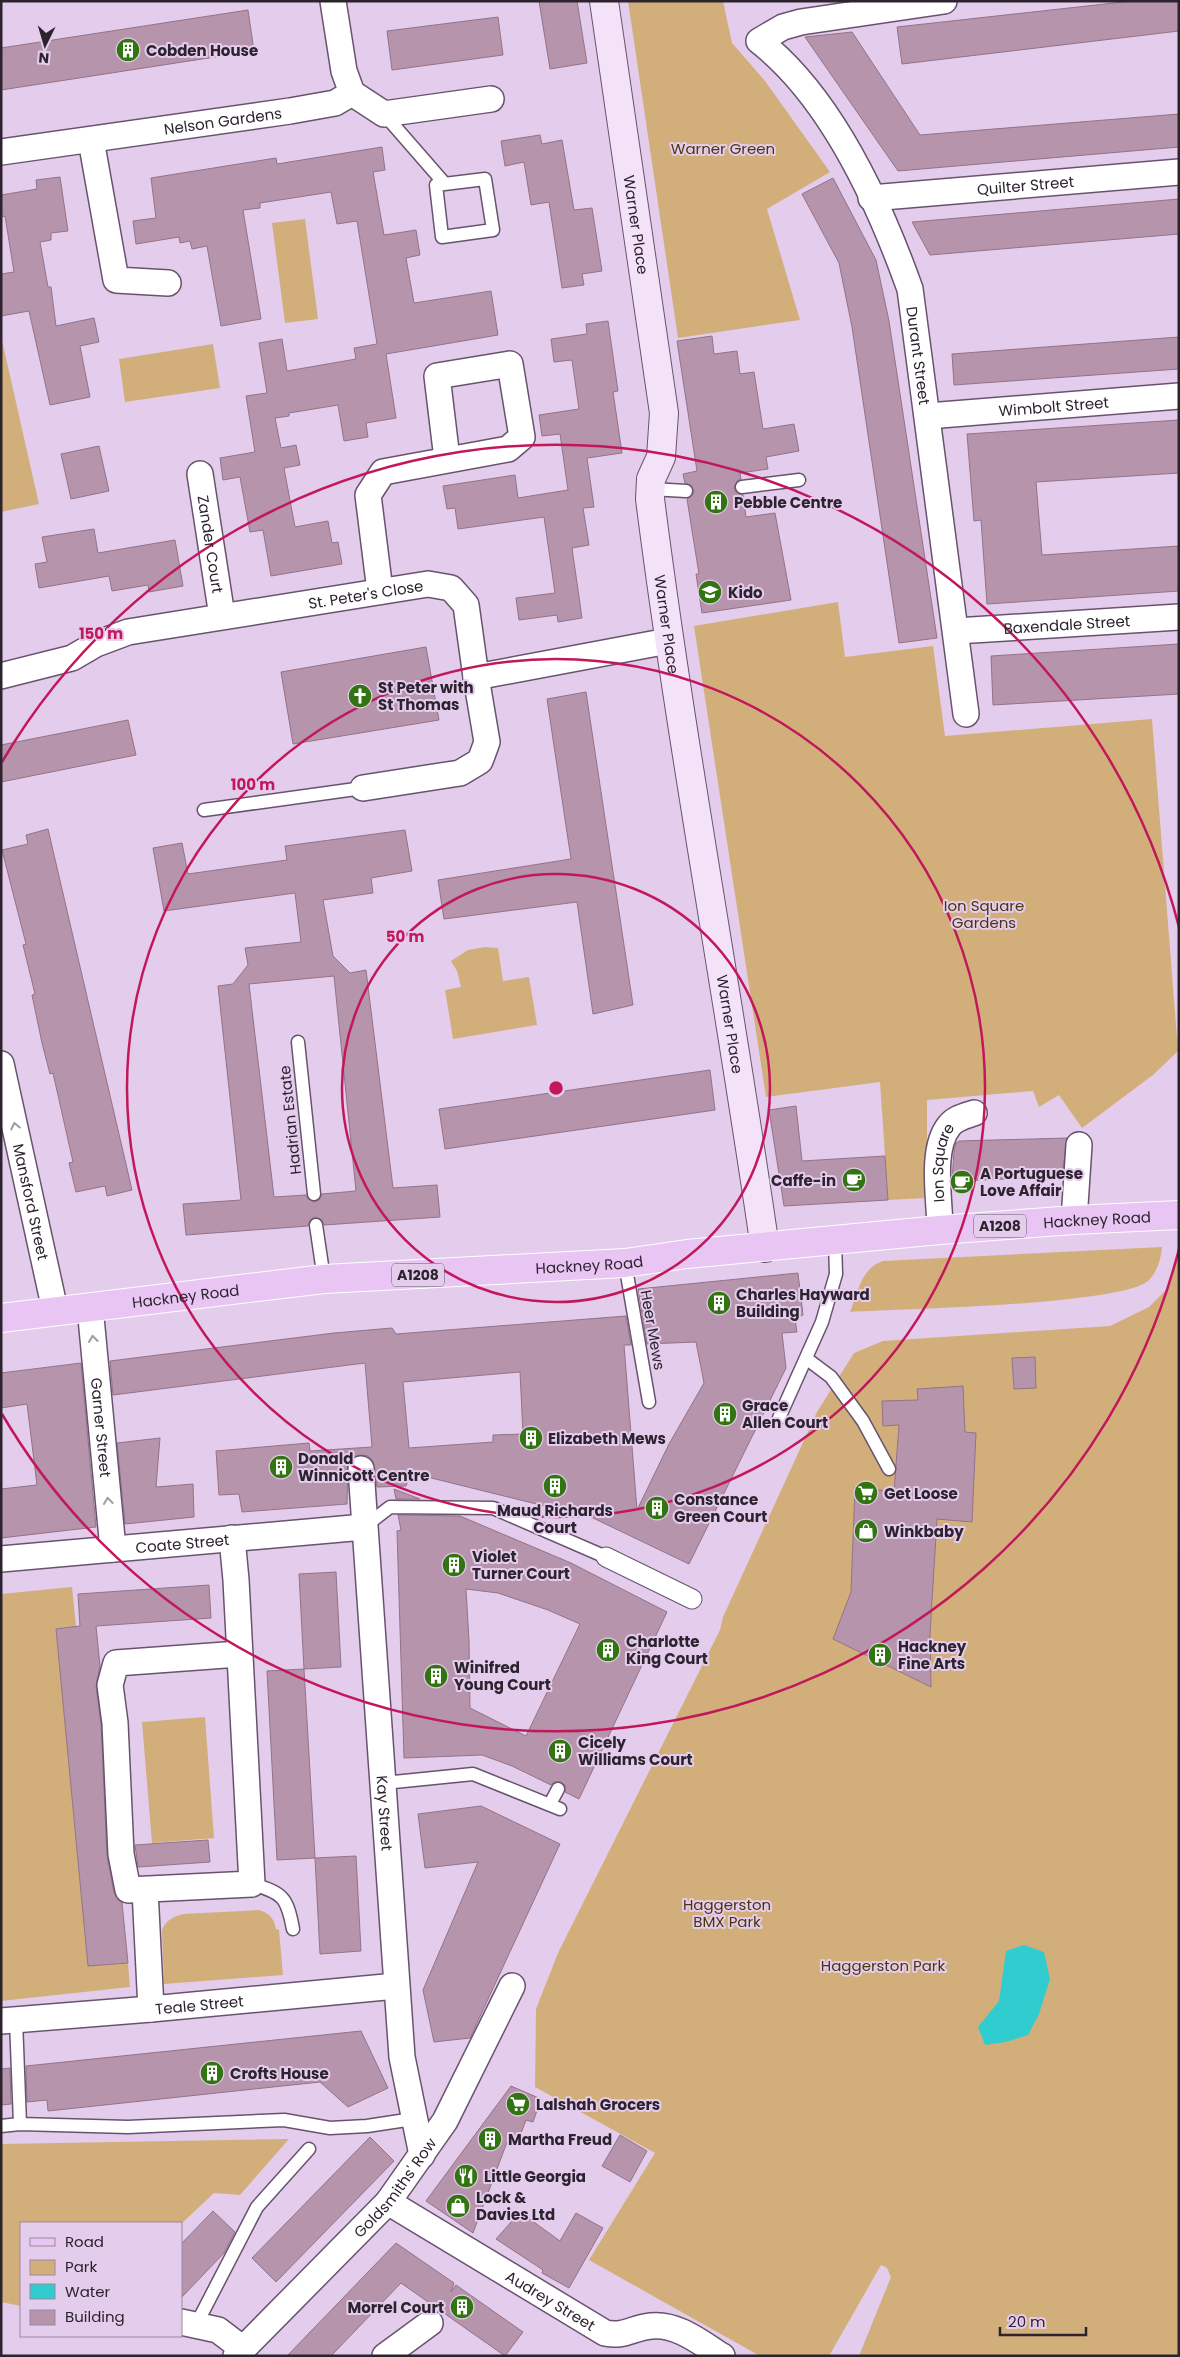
<svg xmlns="http://www.w3.org/2000/svg" width="1180" height="2357" font-family="Poppins,sans-serif">
  <style>
    .green { fill: #d2af7a }
    .water { fill: #30ccd0 }
    .building { fill: #b694ab; stroke: #937389; fill-rule: evenodd }
    .lines { fill: none; stroke-linecap: round; stroke-linejoin: round }
    .service-casing { stroke: #68536f; stroke-width: 15 }
    .pedestrian-casing { stroke: #68536f; stroke-width: 21 }
    .minor-casing { stroke: #68536f; stroke-width: 28 }
    .secondary-casing { stroke: #68536f; stroke-width: 30 }
    .primary-casing { stroke: #fff; stroke-width: 30 }
    .service { stroke: #fff; stroke-width: 12 }
    .pedestrian { stroke: #fff; stroke-width: 19 }
    .minor { stroke: #fff; stroke-width: 25 }
    .secondary { stroke: #f4e2f9; stroke-width: 28 }
    .primary { stroke: #e8c5f3; stroke-width: 28 }
    .oneway { stroke: #a09ca1 }
    .ring { fill: none; stroke: #c2185b; stroke-width: 2.5 }
    .labels { text-anchor: middle; dominant-baseline: central; stroke-width: 4; stroke-linejoin: round; paint-order: stroke }
    .shield { fill: #e4ccec; stroke: #645668; stroke-width: 1 }
    .shield-label { font-size: 14px; font-weight: bold; fill: #2d232f }
    .poi-label { font-size: 15px; font-weight: bold; fill: #2d232f; stroke: #e4ccec; text-anchor: start }
    .street-label { font-size: 15px; fill: #2d232f; stroke: #e4ccec }
    .park-label { font-size: 15px; fill: #4a350e; stroke: #e4ccec }
    .centre { fill: #c2185b; stroke: #e4ccec; stroke-width: 2.5 }
    .ring-label { font-size: 15px; text-anchor: middle; font-weight: bold; fill: #c2185b; stroke: #e4ccec; stroke-width: 4; stroke-linejoin: round; paint-order: stroke }
  </style>
  <rect width="100%" height="100%" fill="#e4ccec"/>
  <path class="green" d="M628,1H723L732,43L765,81L830,172L767,209L800,320L678,338Z
    M305,219L318,319L285,323L272,223Z
    M1,336L39,504L1,512Z
    M213,344L220,388L125,402L119,359Z
    M838,602L845,657L933,646L945,736L1152,719L1178,1051L1153,1075L1082,1128L1059,1095L1039,1107L1033,1091L927,1100V1198L888,1200L880,1082L766,1097L694,626Z
    M485,947L498,948L503,981L529,977L537,1025L453,1039L445,990L461,987L457,971L451,961L468,950Z
    M1177,1245L1179,2356H859L891,2277L887,2268L881,2265L829,2356H760L589,2260L655,2153L535,2087L536,2009L558,1953L720,1630L723,1617L817,1412L854,1353L883,1341L1110,1326L1149,1307L1169,1287L1177,1256Z
    M1162,1247C1161,1260 1157,1272 1148,1281C1120,1305 899,1309 850,1312C858,1292 861,1268 883,1261Z
    M72,1587L76,1627L56,1629L88,1966L128,1963L130,1987L1,2001V1594Z
    M205,1717L214,1838L152,1843L142,1722Z
    M259,1910C269,1913 274,1918 276,1929L279,1930L283,1975L164,1984L162,1930C166,1920 173,1917 183,1914Z
    M289,2139L240,2195L214,2193L181,2224L21,2223V2306L1,2302V2144Z"/>
  <path class="water" d="M1024,1945L1044,1952L1050,1979L1039,2014L1028,2035L1006,2042L985,2045L978,2027L999,2001L1006,1951Z"/>
  <path class="building" d="M539,1H577L587,63L550,69Z
    M1132,1H1179V31L902,64L897,27Z
    M248,10L254,51L1,90V48Z
    M498,17L503,55L392,70L387,31Z
    M852,32L920,135L1179,114V147L898,171L805,37Z
    M540,135L542,144L562,140L574,210L592,208L602,271L582,274L584,285L562,288L549,202L531,205L524,162L505,166L501,141Z
    M382,147L385,170L373,172L384,235L416,230L420,255L406,258L414,303L491,291L498,335L386,354L396,418L366,423L368,437L344,441L338,405L289,413V416L275,418L281,448L296,445L300,465L284,468L295,527L328,521L332,543L338,542L342,564L271,576L263,530L250,532L240,477L223,480L220,458L255,452L246,396L267,393L259,343L282,339L287,371L356,359L354,348L377,344L357,221L337,224L331,192L260,203V208L243,210L261,319L221,326L207,246L192,249L190,241L180,243L179,237L136,244L133,221L156,218L151,178L276,158L277,164Z
    M60,177L68,231L51,233V240L40,242L48,287H51L56,326L94,318L99,342L80,346L90,397L50,405L29,311L1,316V274L14,272L5,216L1,217V195L37,189L36,180Z
    M833,178L876,260L889,321L937,638L899,643L852,327L839,263L802,194Z
    M1179,199V234L930,255L912,222Z
    M608,321L618,391L613,392L622,453L587,458L594,507L583,508L589,545L572,548L582,618L558,622L557,615L519,620L516,598L555,593L544,517L458,529L455,508L447,509L443,486L515,475L518,498L568,490L560,434L542,436L539,415L579,409L572,360L554,362L551,339L587,334L586,324Z
    M712,336L714,354L737,351L740,374L754,372L763,429L794,424L799,451L766,457L768,469L740,473L741,479L737,481L734,488L736,492L743,495L746,517L775,513L791,600L702,613L696,574H699L687,499L692,496L694,491L691,485L685,483L683,474L697,471L677,341Z
    M1179,337V369L954,385L952,354Z
    M1179,420V473L1036,482L1042,555L1179,546V591L987,604L981,520L974,521L967,434Z
    M99,446L109,491L71,499L61,454Z
    M94,529L98,553L175,540L183,586L149,592L148,585L112,591L109,576L39,588L35,564L47,562L42,537Z
    M1179,644V694L993,705L991,656Z
    M426,647L439,720L293,744L281,672Z
    M586,692L633,1005L593,1014L577,902L444,919L438,880L571,859L547,699Z
    M128,720L136,755L1,782V745Z
    M48,829L132,1190L107,1196L105,1186L76,1192L69,1163L73,1162L53,1073L50,1074L42,1043L32,995L35,994L23,945L26,944L2,850L28,844L26,835Z
    M405,830L412,871L371,878L373,893L323,900L333,956L350,973L366,970L393,1188L437,1185L440,1217L324,1225L322,1220L315,1217L311,1219L308,1226L186,1235L183,1204L241,1200L218,986L233,984L248,965L245,948L301,942L295,893L164,911L153,848L182,843L188,874L287,860L285,846ZM334,976L356,1191L322,1194L319,1200L314,1202L308,1199L306,1195L274,1197L249,984Z
    M710,1070L715,1110L445,1149L439,1109Z
    M796,1106L802,1161L885,1156L888,1200L784,1206L769,1110Z
    M1067,1138L1062,1177L952,1181L954,1151L956,1143L959,1141Z
    M798,1273L803,1315L795,1319L797,1332L782,1333L786,1368L689,1564L593,1518L411,1473L406,1486L377,1487L373,1461L368,1456L360,1455L353,1457L348,1463L347,1504L242,1512L239,1494L219,1495L216,1451L309,1443L310,1451L372,1447L365,1363L113,1395L110,1361L334,1333L392,1328L396,1334L626,1316L631,1345H624L637,1510L669,1444L704,1383L696,1342L647,1344L638,1289ZM520,1372L523,1434L493,1435V1442L409,1448L403,1382Z
    M1035,1357L1036,1388L1014,1389L1012,1358Z
    M81,1363L96,1527L1,1538V1489L37,1485L27,1404L1,1408V1373Z
    M963,1386L965,1432L976,1433L972,1522L937,1519L930,1634L931,1687L833,1639L851,1592L855,1487L894,1492L899,1425L883,1426L882,1401L918,1400L917,1389Z
    M160,1438L156,1487L193,1484L194,1517L125,1524L117,1443Z
    M394,1489L420,1499H396Z
    M398,1515L460,1516L571,1563L667,1612L579,1799L565,1792V1785L561,1782H554L551,1785L512,1766L482,1755L404,1758L397,1531L401,1530ZM466,1589L498,1593L548,1610L580,1624L526,1736L470,1708L469,1641Z
    M336,1572L341,1667L304,1669L299,1574Z
    M209,1585L211,1618L96,1626L100,1666L96,1687L101,1724L107,1855L114,1893L122,1903L128,1963L88,1966L56,1629L80,1626L78,1594Z
    M304,1669L315,1858L277,1860L267,1671Z
    M481,1806L560,1844L470,2038L434,2042L423,1990L478,1862L425,1868L418,1814Z
    M208,1840L210,1862L138,1867L135,1845Z
    M356,1856L361,1951L320,1954L315,1858Z
    M361,2031L388,2088L348,2107L320,2082L48,2111L47,2100L27,2102L26,2066Z
    M10,2068L11,2104L1,2105V2069Z
    M511,2086L541,2099L533,2122L526,2120L518,2141L509,2137L473,2233L426,2201Z
    M620,2135L647,2151L630,2182L602,2166Z
    M370,2137L394,2161L276,2282L252,2258Z
    M213,2211L235,2232L224,2253L181,2298V2244Z
    M520,2212L560,2241L576,2213L603,2228L569,2288L542,2273L543,2270L496,2239Z
    M396,2243L454,2283L451,2292L456,2285L523,2332L505,2356L401,2283L331,2356H287Z"/>
  <g class="lines">
    <g class="service-casing">
      <path id="service" d="M384,114L445,184
        M485,179L493,230L442,237L436,185Z
        M742,487L799,480
        M651,489L686,491
        M204,810L363,788
        M298,1042L314,1194
        M316,1225L324,1279
        M625,1263L649,1402
        M807,1359L831,1377L863,1421L889,1469
        M779,1418L822,1322L836,1274L835,1241
        M364,1527L390,1507L493,1508L606,1557
        M384,1783L473,1774L560,1809
        M550,1804L558,1789
        M252,1884C283,1893 287,1897 293,1929
        M16,2020L20,2124
        M1,2126L20,2124L128,2127L284,2120L330,2128L367,2126L413,2119
        M196,2325L257,2207L309,2149"/>
    </g>
    <g class="pedestrian-casing">
      <path id="pedestrian" d="M606,1557L692,1599"/>
    </g>
    <g class="minor-casing">
      <g id="minor">
        <path d="M333,1L344,71L352,93L384,114L491,99"/>
        <path id="s1" d="M944,1L801,22L783,27L759,41C831,97 880,205 910,289L966,714"/>
        <path d="M91,140L116,280L168,283"/>
        <path id="s2" d="M1,152L290,111L335,103L352,93"/>
        <path id="s3" d="M871,198L1179,172"/>
        <path id="s4" d="M928,416L1179,396"/>
        <path id="s5" d="M200,474L222,616"/>
        <path d="M380,591L368,495L383,472L508,449L522,437L510,364L437,376L447,459"/>
        <path id="s6" d="M956,631L1179,617"/>
        <path id="s7" d="M1,676L72,658L96,644L128,632L428,584L451,588L466,605L476,677L668,641"/>
        <path d="M363,788L460,773L480,761L487,742L476,677"/>
        <path id="s8" d="M1,1064L55,1310"/>
        <path d="M1074,1220L1079,1145"/>
        <path id="s9" d="M940,1230C940,1200 930,1150 949,1126C955,1118 965,1116 974,1113"/>
        <path id="s10" d="M90,1307L113,1549"/>
        <path id="s11" d="M361,1469L402,2057L422,2155"/>
        <path d="M232,1538L236,1580L252,1884L128,1890L121,1854L115,1723L110,1685L116,1663L239,1654"/>
        <path id="s12" d="M1,1559L364,1527"/>
        <path d="M145,1890L151,2009"/>
        <path id="s13" d="M1,2021L151,2009L396,1986"/>
        <path id="s14" d="M388,2202L605,2333C626,2337 631,2328 651,2326C677,2323 701,2343 722,2356"/>
        <path d="M181,2322L218,2330L243,2349"/>
        <path id="s15" d="M236,2356L388,2202L445,2121L512,1986"/>
        <path d="M385,2356L430,2323"/>
      </g>
    </g>
    <g class="secondary-casing">
      <g id="secondary">
        <path id="s16" d="M604,1L664,413L661,457L651,479L650,499C682,750 729,998 765,1248"/>
      </g>
    </g>
    <g class="primary-casing">
      <g id="primary">
        <path id="s17" d="M1,1318L324,1279L625,1263L687,1254L940,1230L1074,1220L1179,1215"/>
      </g>
    </g>
    <use href="#service" class="service"/>
    <use href="#pedestrian" class="pedestrian"/>
    <use href="#minor" class="minor"/>
    <use href="#secondary" class="secondary"/>
    <use href="#primary" class="primary"/>
  </g>
  <defs><path id="oneway-chevron" d="M-2-3.5L2.5 0L-2 3.5" fill="none" stroke-width="1.6" stroke-linecap="round" stroke-linejoin="round" transform="scale(1.25)"/></defs>
  <g class="oneway">
    <use href="#oneway-chevron" transform="translate(15 1126) rotate(-102)"/>
    <use href="#oneway-chevron" transform="translate(93 1339) rotate(-96)"/>
    <use href="#oneway-chevron" transform="translate(108 1501) rotate(-96)"/>
  </g>
  <g class="ring">
    <circle cx="556" cy="1088" r="214"/>
    <circle cx="556" cy="1088" r="429"/>
    <path d="M1179 1249A643 643 0 0 1 2 1414M2 762A643 643 0 0 1 1179 927"/>
  </g>
  <defs>
    <g id="building-disc" transform="scale(1.25)"><circle r="9.5" fill="#327411" stroke="#e4ccec"/><path d="M-4-6H4V6H1V3H-1V6H-4ZM-2.5-4.3h1.7v1.8h-1.7ZM.8-4.3h1.7v1.8H.8ZM-2.5-1h1.7V.8h-1.7ZM.8-1h1.7V.8H.8Z" fill="#fff"/></g>
    <g id="school-disc" transform="scale(1.25)"><circle r="9.5" fill="#327411" stroke="#e4ccec"/><path d="M0-5L7-2L0 1L-7-2ZM-4 1L0 2.5L4 1V4Q0 6-4 4Z" fill="#fff"/></g>
    <g id="church-disc" transform="scale(1.25)"><circle r="9.5" fill="#327411" stroke="#e4ccec"/><path d="M-1.2-6h2.4v3.5h3.3v2.4h-3.3V6h-2.4V-.1h-3.3v-2.4h3.3Z" fill="#fff"/></g>
    <g id="cafe-disc" transform="scale(1.25)"><circle r="9.5" fill="#327411" stroke="#e4ccec"/><path d="M-5.5-4.5H6V0H3Q3 3.5 0 3.5H-2.5Q-5.5 3.5-5.5 0ZM3-3.2v2h1.7v-2ZM-6 4.5H4V6H-6Z" fill="#fff"/></g>
    <g id="supermarket-disc" transform="scale(1.25)"><circle r="9.5" fill="#327411" stroke="#e4ccec"/><path d="M-6-5.5h2.5l.6 2H6L4.5 2H-2.5L-4.4-4H-6ZM-1.5 3.2a1.3 1.3 0 1 0 .1 0ZM3 3.2a1.3 1.3 0 1 0 .1 0Z" fill="#fff"/></g>
    <g id="shop-disc" transform="scale(1.25)"><circle r="9.5" fill="#327411" stroke="#e4ccec"/><path d="M-5-2.5h2.3a2.7 3.5 0 0 1 5.4 0H5L5.5 6h-11ZM-1.5-2.5h3a1.5 2.3 0 0 0-3 0Z" fill="#fff"/></g>
    <g id="restaurant-disc" transform="scale(1.25)"><circle r="9.5" fill="#327411" stroke="#e4ccec"/><path d="M-5-6h1v4h1v-4h1v4h1v-4h1v5L-1.5 .5V6h-2V.5L-5-1ZM5-6V6H3V1.5H1.5Q1.5-4 5-6Z" fill="#fff"/></g>
  </defs>
  <g fill-rule="evenodd">
    <use href="#building-disc" x="128" y="50"/>
    <use href="#building-disc" x="716" y="502"/>
    <use href="#school-disc" x="710" y="592"/>
    <use href="#church-disc" x="360" y="696"/>
    <use href="#cafe-disc" x="854" y="1180"/>
    <use href="#cafe-disc" x="962" y="1182"/>
    <use href="#building-disc" x="719" y="1303"/>
    <use href="#building-disc" x="725" y="1414"/>
    <use href="#building-disc" x="531" y="1438"/>
    <use href="#building-disc" x="281" y="1467"/>
    <use href="#building-disc" x="555" y="1486"/>
    <use href="#supermarket-disc" x="866" y="1493"/>
    <use href="#building-disc" x="657" y="1508"/>
    <use href="#shop-disc" x="866" y="1531"/>
    <use href="#building-disc" x="454" y="1565"/>
    <use href="#building-disc" x="608" y="1650"/>
    <use href="#building-disc" x="880" y="1655"/>
    <use href="#building-disc" x="436" y="1676"/>
    <use href="#building-disc" x="560" y="1751"/>
    <use href="#building-disc" x="212" y="2073"/>
    <use href="#supermarket-disc" x="518" y="2104"/>
    <use href="#building-disc" x="490" y="2139"/>
    <use href="#restaurant-disc" x="466" y="2176"/>
    <use href="#shop-disc" x="458" y="2206"/>
    <use href="#building-disc" x="462" y="2307"/>
  </g>
  <g class="labels">
    <g class="shield">
      <rect x="974" y="1214.5" width="52" height="23" rx="4"/>
      <rect x="392" y="1263.5" width="52" height="23" rx="4"/>
    </g>
    <g class="shield-label">
      <text x="1000" y="1226">A1208</text>
      <text x="418" y="1275">A1208</text>
    </g>
    <g class="poi-label">
      <text x="146" y="50">Cobden House</text>
      <text x="734" y="502">Pebble Centre</text>
      <text x="728" y="592">Kido</text>
      <text x="378" y="687">St Peter with<tspan x="378" dy="17">St Thomas</tspan></text>
      <text x="980" y="1173">A Portuguese<tspan x="980" dy="17">Love Affair</tspan></text>
      <text x="836" y="1180" text-anchor="end">Caffe-in</text>
      <text x="736" y="1294">Charles Hayward<tspan x="736" dy="17">Building</tspan></text>
      <text x="742" y="1405">Grace<tspan x="742" dy="17">Allen Court</tspan></text>
      <text x="548" y="1438">Elizabeth Mews</text>
      <text x="298" y="1458">Donald<tspan x="298" dy="17">Winnicott Centre</tspan></text>
      <text x="884" y="1493">Get Loose</text>
      <text x="674" y="1499">Constance<tspan x="674" dy="17">Green Court</tspan></text>
      <text x="555" y="1510" text-anchor="middle">Maud Richards<tspan x="555" dy="17">Court</tspan></text>
      <text x="884" y="1531">Winkbaby</text>
      <text x="472" y="1556">Violet<tspan x="472" dy="17">Turner Court</tspan></text>
      <text x="626" y="1641">Charlotte<tspan x="626" dy="17">King Court</tspan></text>
      <text x="898" y="1646">Hackney<tspan x="898" dy="17">Fine Arts</tspan></text>
      <text x="454" y="1667">Winifred<tspan x="454" dy="17">Young Court</tspan></text>
      <text x="578" y="1742">Cicely<tspan x="578" dy="17">Williams Court</tspan></text>
      <text x="230" y="2073">Crofts House</text>
      <text x="536" y="2104">Lalshah Grocers</text>
      <text x="508" y="2139">Martha Freud</text>
      <text x="484" y="2176">Little Georgia</text>
      <text x="476" y="2197">Lock &amp;<tspan x="476" dy="17">Davies Ltd</tspan></text>
      <text x="444" y="2307" text-anchor="end">Morrel Court</text>
    </g>
    <g class="street-label">
      <text stroke="none"><textPath href="#s2" startOffset="224">Nelson Gardens</textPath></text>
      <text stroke="none"><textPath href="#s3" startOffset="155">Quilter Street</textPath></text>
      <text stroke="none"><textPath href="#s16" startOffset="226">Warner Place</textPath></text>
      <text stroke="none"><textPath href="#s1" startOffset="552">Durant Street</textPath></text>
      <text stroke="none"><textPath href="#s4" startOffset="126">Wimbolt Street</textPath></text>
      <text stroke="none"><textPath href="#s5" startOffset="71">Zander Court</textPath></text>
      <text stroke="none"><textPath href="#s7" startOffset="376">St. Peter's Close</textPath></text>
      <text stroke="none"><textPath href="#s6" startOffset="111">Baxendale Street</textPath></text>
      <text stroke="none"><textPath href="#s16" startOffset="631">Warner Place</textPath></text>
      <text stroke="none"><textPath href="#s16" startOffset="1036">Warner Place</textPath></text>
      <text transform="translate(290 1120) rotate(-96)">Hadrian Estate</text>
      <text stroke="none"><textPath href="#s9" startOffset="68">Ion Square</textPath></text>
      <text stroke="none"><textPath href="#s8" startOffset="141">Mansford Street</textPath></text>
      <text stroke="none"><textPath href="#s17" startOffset="1101">Hackney Road</textPath></text>
      <text stroke="none"><textPath href="#s17" startOffset="591">Hackney Road</textPath></text>
      <text stroke="none"><textPath href="#s17" startOffset="186">Hackney Road</textPath></text>
      <text transform="translate(653 1330) rotate(80)">Heer Mews</text>
      <text stroke="none"><textPath href="#s10" startOffset="121">Garner Street</textPath></text>
      <text stroke="none"><textPath href="#s12" startOffset="182">Coate Street</textPath></text>
      <text stroke="none"><textPath href="#s11" startOffset="345">Kay Street</textPath></text>
      <text stroke="none"><textPath href="#s13" startOffset="199">Teale Street</textPath></text>
      <text stroke="none"><textPath href="#s15" startOffset="232">Goldsmiths' Row</textPath></text>
      <text stroke="none"><textPath href="#s14" startOffset="190">Audrey Street</textPath></text>
    </g>
    <g class="park-label">
      <text x="723" y="148">Warner Green</text>
      <text x="984" y="905">Ion Square<tspan x="984" dy="17">Gardens</tspan></text>
      <text x="727" y="1904">Haggerston<tspan x="727" dy="17">BMX Park</tspan></text>
      <text x="883" y="1965">Haggerston Park</text>
    </g>
  </g>
  <circle cx="556" cy="1088" r="8" class="centre"/>
  <g class="ring-label">
    <text x="101" y="639">150 m</text>
    <text x="253" y="790">100 m</text>
    <text x="405" y="942">50 m</text>
  </g>
  <rect width="1180" height="2357" fill="none" stroke="#2d232f" stroke-width="5"/>
  <rect x="20" y="2222" width="162" height="115" fill="#e4ccec" stroke="#9b88a0"/>
  <rect x="30" y="2238" width="25" height="8" fill="#e8c5f3" stroke="#9b88a0"/>
  <text x="65" y="2247" font-size="15" fill="#2d232f">Road</text>
  <rect x="30" y="2260" width="25" height="15" fill="#d2af7a" stroke="#9b88a0"/>
  <text x="65" y="2272" font-size="15" fill="#2d232f">Park</text>
  <rect x="30" y="2284" width="25" height="15" fill="#30ccd0" stroke="#9b88a0"/>
  <text x="65" y="2297" font-size="15" fill="#2d232f">Water</text>
  <rect x="30" y="2310" width="25" height="15" fill="#b694ab" stroke="#9b88a0"/>
  <text x="65" y="2322" font-size="15" fill="#2d232f">Building</text>
  <g transform="translate(45 45) rotate(185)" stroke="#e4ccec" stroke-width="4" paint-order="stroke">
  <path d="M0-4L9 19L0 12L-9 19Z" fill="#2d232f"/>
  <text y="-8" font-size="14" font-weight="bold" text-anchor="middle" fill="#2d232f">N</text>
  </g>
  <path d="M1000 2327v8h86v-8" fill="none" stroke="#2d232f" stroke-width="2.5"/>
  <text x="1008" y="2327" font-size="15" fill="#2d232f" stroke="#e4ccec" stroke-width="4" paint-order="stroke">20 m</text>
</svg>
